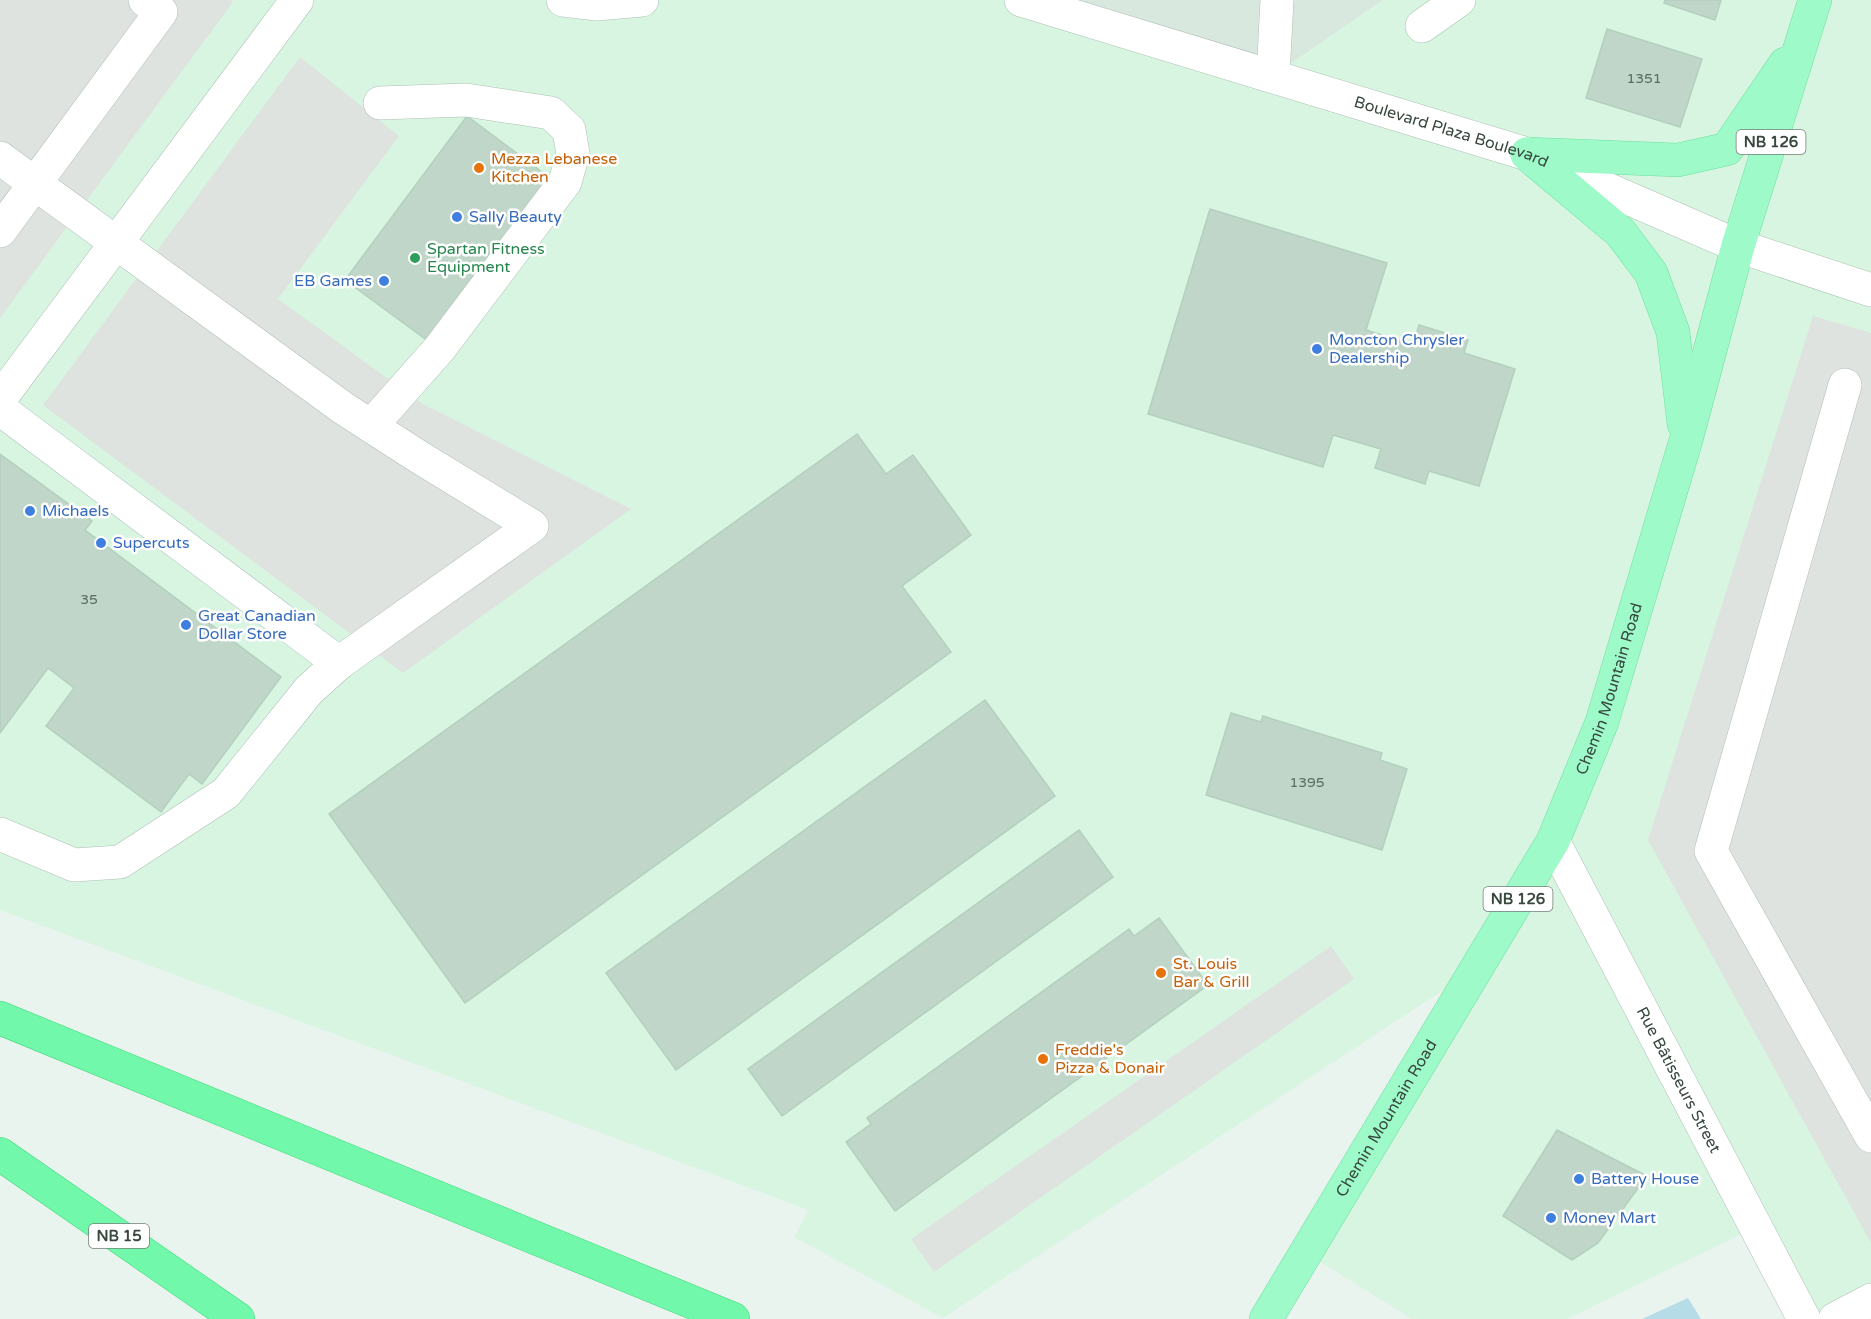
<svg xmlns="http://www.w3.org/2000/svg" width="1871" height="1319" font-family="'Varela Round',sans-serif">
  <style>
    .residential { fill: #d8e8df }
    .commercial { fill: #d7f5e1 }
    .green { fill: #b5dce7 }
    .parking { fill: #dee3e0 }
    .building { fill: #c0d6c8; stroke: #b3d0be; stroke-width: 1.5 }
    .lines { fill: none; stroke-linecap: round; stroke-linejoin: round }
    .minor-casing { stroke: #adc0b4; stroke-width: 34 }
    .major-casing { stroke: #6ddfa1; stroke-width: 34 }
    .highway-casing { stroke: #41d77b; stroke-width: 34 }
    .minor { stroke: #fff; stroke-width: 33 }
    .major { stroke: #9efac9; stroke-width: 33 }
    .highway { stroke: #72f8aa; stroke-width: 33 }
    .food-dot { fill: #e8710a; stroke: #fff; stroke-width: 2 }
    .shop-dot { fill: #3f7fe0; stroke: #fff; stroke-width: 2 }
    .leisure-dot { fill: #2e9e5b; stroke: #fff; stroke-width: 2 }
    .labels { text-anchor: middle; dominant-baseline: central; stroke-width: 5; stroke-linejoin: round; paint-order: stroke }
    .number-label { font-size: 14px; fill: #5a6c60 }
    .shield { fill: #fff; stroke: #747f78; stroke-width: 1.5 }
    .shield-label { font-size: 15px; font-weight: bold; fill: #38483e }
    .street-label { font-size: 16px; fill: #38483e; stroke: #fff }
    .food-label { font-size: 16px; fill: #c56008; stroke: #fff; text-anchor: start }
    .shop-label { font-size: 16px; fill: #366cbe; stroke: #fff; text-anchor: start }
    .leisure-label { font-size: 16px; fill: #27864d; stroke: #fff; text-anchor: start }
  </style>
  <rect width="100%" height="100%" fill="#eaf4ef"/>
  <path class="residential" d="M1060,0H1383L1273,76Z"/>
  <path class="commercial" d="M0,0H1021L1273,76L1383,0H1871V1319H1804L1756,1227L1567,1319H1412L1306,1253L1474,970L943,1318L794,1237L809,1210L0,910Z"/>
  <path class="green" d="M1688,1298L1701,1319H1642Z"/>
  <path class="parking" d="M0,0H230L233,2L0,318Z
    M300,57L399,136L278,299L423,404L631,509L403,673L43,405Z
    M1813,316L1871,333V1243L1648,840Z
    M1331,946L1354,979L934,1272L911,1239Z"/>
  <path class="building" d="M1665,0H1721L1715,20L1664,3Z
    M1607,29L1702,59L1680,127L1586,98Z
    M467,116L550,178L428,341L345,280Z
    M1210,209L1387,263L1366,330L1413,345L1419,325L1468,340L1464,353L1515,369L1479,486L1429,471L1425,484L1375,468L1381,449L1333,435L1323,467L1148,414Z
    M857,434L886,474L913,455L971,535L902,586L951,652L465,1003L329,814Z
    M0,454L92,521L85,530L281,677L202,784L189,774L161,812L46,726L74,688L48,668L0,733Z
    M985,700L1055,796L676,1070L606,973Z
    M1231,713L1261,722L1263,716L1382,753L1380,760L1407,769L1382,850L1206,795Z
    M1079,830L1113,877L782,1116L748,1069Z
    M1159,918L1208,985L895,1211L846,1142L871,1124L867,1118L1129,929L1134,936Z
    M1557,1130L1647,1176L1598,1243L1572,1260L1503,1216Z"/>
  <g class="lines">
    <g class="minor-casing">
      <g id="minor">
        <path d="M563,0L597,4L642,0"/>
        <path id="s1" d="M1021,0L1527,154L1738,246L1871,290"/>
        <path d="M1422,26L1459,0"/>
        <path d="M1273,76L1277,0"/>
        <path d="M0,158L343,408L419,457L532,526L339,663L309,690L226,793L120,862L74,865L0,834"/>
        <path d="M0,231L161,12L145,0"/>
        <path d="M1845,385L1711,851L1871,1136"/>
        <path d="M0,399L297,0"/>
        <path d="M0,409L339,663"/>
        <path d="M371,426L440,348L565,182L573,154L569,130L551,113L466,100L380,103"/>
        <path id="s2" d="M1553,841L1804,1319"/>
        <path d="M1835,1319L1871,1300"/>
      </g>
    </g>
    <g class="major-casing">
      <g id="major">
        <path d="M1527,154L1620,232L1651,273L1673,332L1684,424"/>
        <path d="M1527,154L1678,160L1727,149L1785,64"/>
        <path id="s3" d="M1266,1319L1553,841L1602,722L1686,440L1738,246L1815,0"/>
      </g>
    </g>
    <g class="highway-casing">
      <path id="highway" d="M0,1018L733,1319
        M0,1154L238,1319"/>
    </g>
    <use href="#minor" class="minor"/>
    <use href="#major" class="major"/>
    <use href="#highway" class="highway"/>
  </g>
  <g class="food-dot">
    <circle cx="479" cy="168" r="6"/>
    <circle cx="1161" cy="973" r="6"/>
    <circle cx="1043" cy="1059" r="6"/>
  </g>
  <g class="shop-dot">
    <circle cx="457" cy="217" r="6"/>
    <circle cx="384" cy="281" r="6"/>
    <circle cx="1317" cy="349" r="6"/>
    <circle cx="30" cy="511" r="6"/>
    <circle cx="101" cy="543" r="6"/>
    <circle cx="186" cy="625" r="6"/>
    <circle cx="1579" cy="1179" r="6"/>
    <circle cx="1551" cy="1218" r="6"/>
  </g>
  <circle class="leisure-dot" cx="415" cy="258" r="6"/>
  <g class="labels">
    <g class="number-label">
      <text x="1644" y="78">1351</text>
      <text x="89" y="599">35</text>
      <text x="1307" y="782">1395</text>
    </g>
    <g class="shield">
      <rect x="1736.5" y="130" width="69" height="24" rx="4.5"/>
      <rect x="1483.5" y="887" width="69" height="24" rx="4.5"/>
      <rect x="89" y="1224" width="60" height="24" rx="4.5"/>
    </g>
    <g class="shield-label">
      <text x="1771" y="142">NB 126</text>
      <text x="1518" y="899">NB 126</text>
      <text x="119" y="1236">NB 15</text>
    </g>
    <g class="street-label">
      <text stroke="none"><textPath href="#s1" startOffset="450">Boulevard Plaza Boulevard</textPath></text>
      <text stroke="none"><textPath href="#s3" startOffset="720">Chemin Mountain Road</textPath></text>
      <text stroke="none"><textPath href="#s2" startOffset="270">Rue Bâtisseurs Street</textPath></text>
      <text stroke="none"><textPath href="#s3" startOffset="234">Chemin Mountain Road</textPath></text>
    </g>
    <g class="food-label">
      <text x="491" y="159">Mezza Lebanese<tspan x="491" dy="18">Kitchen</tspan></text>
      <text x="1173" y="964">St. Louis<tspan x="1173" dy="18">Bar &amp; Grill</tspan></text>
      <text x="1055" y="1050">Freddie's<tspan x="1055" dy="18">Pizza &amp; Donair</tspan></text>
    </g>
    <g class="shop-label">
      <text x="469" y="217">Sally Beauty</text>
      <text x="372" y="281" text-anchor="end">EB Games</text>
      <text x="1329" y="340">Moncton Chrysler<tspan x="1329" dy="18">Dealership</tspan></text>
      <text x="42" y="511">Michaels</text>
      <text x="113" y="543">Supercuts</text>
      <text x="198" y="616">Great Canadian<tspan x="198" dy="18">Dollar Store</tspan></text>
      <text x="1591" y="1179">Battery House</text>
      <text x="1563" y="1218">Money Mart</text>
    </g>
    <g class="leisure-label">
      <text x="427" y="249">Spartan Fitness<tspan x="427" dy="18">Equipment</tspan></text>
    </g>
  </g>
</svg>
